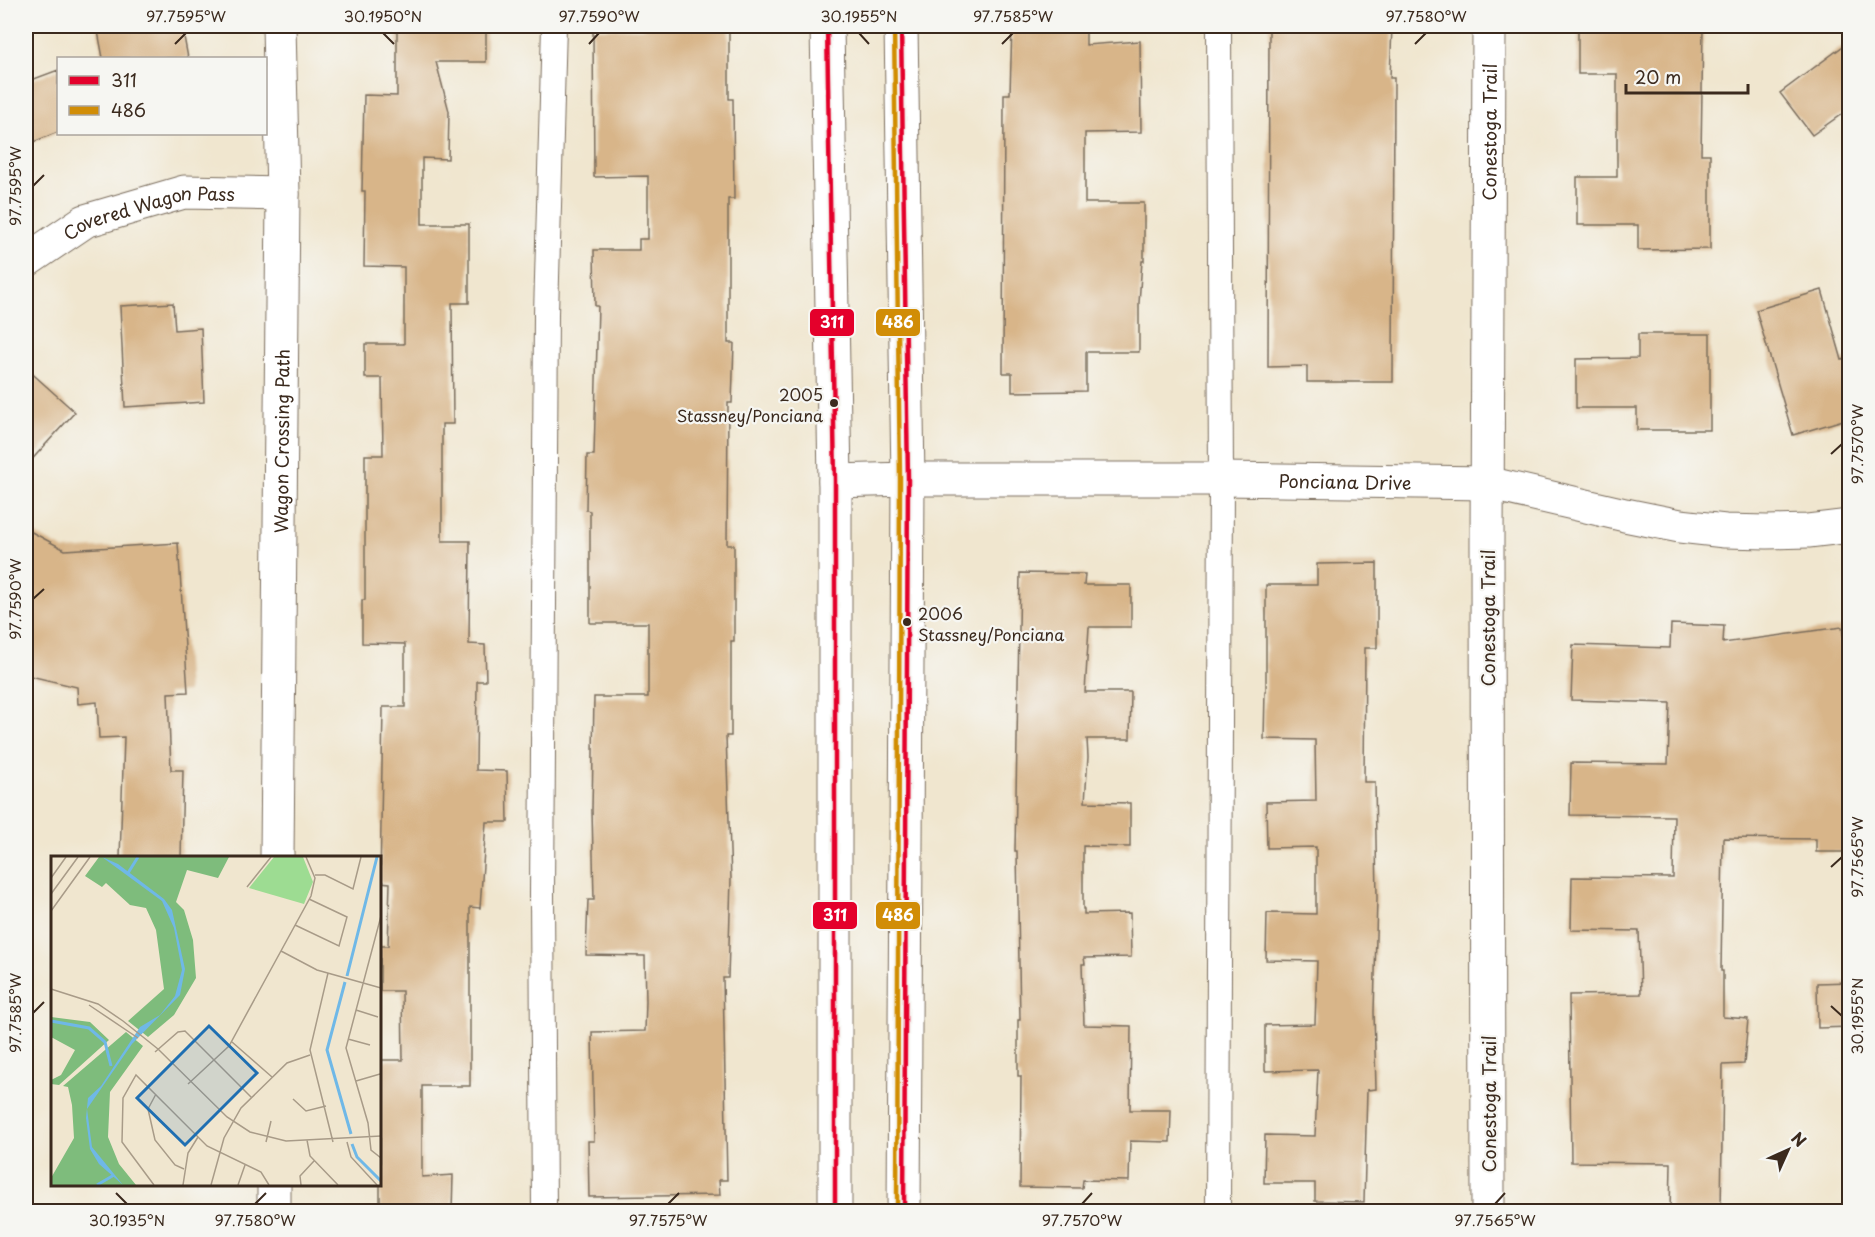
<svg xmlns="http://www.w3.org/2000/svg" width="1875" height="1237" font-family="'Playpen Sans',sans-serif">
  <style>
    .building { fill: #d8b589 }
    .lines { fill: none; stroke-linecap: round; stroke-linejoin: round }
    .service-casing { stroke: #7a6c5c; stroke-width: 26 }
    .minor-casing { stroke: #7a6c5c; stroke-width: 35 }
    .tertiary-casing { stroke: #7a6c5c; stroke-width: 35 }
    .secondary-casing { stroke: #7a6c5c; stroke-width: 35 }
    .service { stroke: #fff; stroke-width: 24 }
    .minor { stroke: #fff; stroke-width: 33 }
    .tertiary { stroke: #fff; stroke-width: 33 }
    .secondary { stroke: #fff; stroke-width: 33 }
    .bus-1-casing { stroke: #f6f6f2; stroke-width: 9 }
    .bus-2-casing { stroke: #f6f6f2; stroke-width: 9 }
    .bus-1 { stroke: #e4002b; stroke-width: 4.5 }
    .bus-2 { stroke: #d18d06; stroke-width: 4.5 }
    .ticks { fill: none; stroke: #3b2a1e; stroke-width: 2 }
    .bus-dot { fill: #3b2a1e; stroke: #f6f6f2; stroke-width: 2 }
    .labels { text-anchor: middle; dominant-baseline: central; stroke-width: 4.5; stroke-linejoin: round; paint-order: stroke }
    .bus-label { font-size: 16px; fill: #3b2a1e; stroke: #f6f6f2; text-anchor: end }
    .street-label { font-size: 18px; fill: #3b2a1e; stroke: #f6f6f2 }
    .inset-river { fill: none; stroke: #6fb8e7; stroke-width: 3 }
    .inset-road { fill: none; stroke: #a89b88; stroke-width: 1.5 }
    .view { fill: #1f6fb2; fill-opacity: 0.15; stroke: #1f6fb2; stroke-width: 3 }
    .inset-edge { fill: none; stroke: #3b2a1e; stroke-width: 3 }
    .line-badge { stroke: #f6f6f2; stroke-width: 2 }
    .badge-label { font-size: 16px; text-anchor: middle; font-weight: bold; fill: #fff }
    .neatline { fill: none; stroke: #3b2a1e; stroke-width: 2 }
    .ticks-label { font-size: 15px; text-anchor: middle; fill: #3b2a1e }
  </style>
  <rect width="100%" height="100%" fill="#f6f6f2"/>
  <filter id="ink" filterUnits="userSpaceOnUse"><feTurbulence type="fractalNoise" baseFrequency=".0167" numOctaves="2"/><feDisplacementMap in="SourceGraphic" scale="12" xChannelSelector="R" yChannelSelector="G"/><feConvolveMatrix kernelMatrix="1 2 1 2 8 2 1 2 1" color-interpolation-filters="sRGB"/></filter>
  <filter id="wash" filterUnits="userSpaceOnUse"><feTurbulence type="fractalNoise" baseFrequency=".008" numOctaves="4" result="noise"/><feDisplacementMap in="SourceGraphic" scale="24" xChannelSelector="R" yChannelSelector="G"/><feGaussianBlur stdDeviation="1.35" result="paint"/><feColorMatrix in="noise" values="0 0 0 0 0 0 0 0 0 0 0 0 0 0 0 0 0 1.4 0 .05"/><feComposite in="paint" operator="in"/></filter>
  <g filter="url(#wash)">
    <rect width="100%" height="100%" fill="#f0e6cf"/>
    <g id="blocks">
      <path class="building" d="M97,26H182L188,58H103Z
        M397,26H486V62H436L449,111L448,159L422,158V224H469V303H452L453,424H442V541H470L469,644L485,645L486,681H477L476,770L507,771L508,822H486L480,908L470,907V1086H422V1177L453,1175L452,1212H380V1060H403L402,991H380V946H388L390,883L380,882L383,707H405V644L362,643V600H365V455H383L382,378H365V344H404V267L364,266L365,191H362L364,95L397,96Z
        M646,26H729V99H733L734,199H728V343H734L732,403H728L727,545H734V641H731V736H726L731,879L728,978H723L727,1180H719L720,1195L589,1197L588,1141H594L592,1032L645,1031L646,1001L645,956L586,955L588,900H594L592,810L594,697H648V623H590V511L586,510L587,455H594L598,306H595L594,250H639V239H648V176L594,177L593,29L646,28Z
        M1012,26H1086V45L1140,41L1141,132L1085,133V203H1144V261H1142L1139,303V352H1086V391L1012,392V373H1003L1004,94H1010Z
        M1269,26H1392L1390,78H1394L1393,382H1307V366L1268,367Z
        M1578,26H1703L1701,154H1710V249L1638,250V225H1577V177H1617V74H1578Z
        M1850,41V108L1812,135L1780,93Z
        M58,70V132L26,145V82Z
        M1822,290L1842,360L1850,358V418L1793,435L1756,310Z
        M173,303L175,330L201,328L204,402L125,407L120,306Z
        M1638,334H1710V430H1637V408H1576V359L1638,358Z
        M26,368L75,412L26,466Z
        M26,529L65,550L178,543L188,692L168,693L171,770H183L181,858H120L124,737L99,738L97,702L78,704L77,687L26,675Z
        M1377,563V648H1365L1364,782H1375L1377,898L1374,1012L1376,1089L1367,1090L1364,1202L1315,1201V1183H1264L1265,1135L1315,1136L1318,1070L1265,1071V1025L1315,1024L1317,961L1266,960L1267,913L1316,914V847L1267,848L1266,802L1316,801L1315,740L1264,739L1265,691H1266V585H1317V564Z
        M1020,573L1085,574L1084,585H1131V627H1089L1085,692H1131L1130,739H1087L1088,757L1085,802L1130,803V847L1083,846V909H1084V914L1130,913L1131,957L1084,958L1085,964H1082L1084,1025L1131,1026L1130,1110H1171L1170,1142L1130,1141L1129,1181L1083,1180L1082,1188L1020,1187L1021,1076H1018V1020H1020L1017,851H1015Z
        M1671,624L1724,626L1723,643L1842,627L1850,683V852H1816V839L1723,838L1721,971H1723V1017L1748,1019L1744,1064L1723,1065L1721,1212H1670L1671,1163L1571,1162L1569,995L1641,994L1639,931L1571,930L1572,877L1673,878L1674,816L1570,815L1571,763L1668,764L1670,703L1571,700L1573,645L1670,648Z
        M1850,982V1027L1818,1028L1817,983Z"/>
    </g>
  </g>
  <g filter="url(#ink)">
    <use href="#blocks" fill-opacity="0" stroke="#7a6c5c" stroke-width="1.5"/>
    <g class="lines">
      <g class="service-casing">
        <path id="service" d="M544,1212L542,894L546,314L554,26
          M1218,1212L1221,479L1219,26"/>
      </g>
      <g class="minor-casing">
        <g id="minor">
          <path id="s1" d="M26,261L85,221L184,192L283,194"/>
          <path id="s2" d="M277,858L283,194L279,26"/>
          <path d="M274,1212V1184"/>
          <path id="s3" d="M1488,1212L1487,542L1489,26"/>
        </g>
      </g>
      <g class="tertiary-casing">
        <g id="tertiary">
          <path id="s4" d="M835,481L908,479H1221L1487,483L1625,515L1680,526L1725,531L1767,532L1808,531L1850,526"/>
        </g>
      </g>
      <g class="secondary-casing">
        <path id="secondary" d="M827,26L835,481V1212
          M901,26L908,479L904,1212"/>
      </g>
      <use href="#service" class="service"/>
      <use href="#minor" class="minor"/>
      <use href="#tertiary" class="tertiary"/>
      <use href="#secondary" class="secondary"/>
      <g class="bus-1-casing">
        <path id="bus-1" d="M827,26L835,481V1212
          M901,26L908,479L904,1212"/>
      </g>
      <g class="bus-2-casing">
        <path id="bus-2" d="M894,26L900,479L897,1212"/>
      </g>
      <use href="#bus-1" class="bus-1"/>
      <use href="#bus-2" class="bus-2"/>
    </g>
  </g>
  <path class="ticks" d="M383,33L394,44M859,33L869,44M175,44L186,33M589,44L599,33M1002,44L1013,33M1415,44L1426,33M33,186L44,175M1831,454L1842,444M33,599L44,589M1831,867L1842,857M1831,1006L1842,1016M33,1013L44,1002M116,1193L127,1204M255,1204L266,1193M668,1204L679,1193M1082,1204L1092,1193M1495,1204L1505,1193"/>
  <g class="bus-dot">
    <circle cx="834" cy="403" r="5"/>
    <circle cx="907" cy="622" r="5"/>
  </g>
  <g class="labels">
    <g class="bus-label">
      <text x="823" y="394">2005<tspan x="823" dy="21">Stassney/Ponciana</tspan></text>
      <text x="918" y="613" text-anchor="start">2006<tspan x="918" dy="21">Stassney/Ponciana</tspan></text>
    </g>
    <g class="street-label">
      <text stroke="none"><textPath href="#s3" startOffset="1080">Conestoga Trail</textPath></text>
      <text stroke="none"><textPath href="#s1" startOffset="136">Covered Wagon Pass</textPath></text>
      <text stroke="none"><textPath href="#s2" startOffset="417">Wagon Crossing Path</textPath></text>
      <text stroke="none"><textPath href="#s4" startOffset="510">Ponciana Drive</textPath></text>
      <text transform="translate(1487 618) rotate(-90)">Conestoga Trail</text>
      <text transform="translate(1488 1104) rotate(-90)">Conestoga Trail</text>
    </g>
  </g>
  <g transform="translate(51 856)">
    <rect width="330" height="330" fill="#f0e6cf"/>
    <path d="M223,1H252L262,26L253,48L198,32Z" fill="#9ddc92"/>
    <path d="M48,1H178L167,22L136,14L125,46L133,54L142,84L145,122L123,159L97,181L77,165L113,133L105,74L95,52L79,49L55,27L51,31L34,20ZM0,161L39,166L58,184L8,229L0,228V224L10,219L24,194L0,181ZM75,176L92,190L59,236L57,281L68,308L85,329H0V322L23,282L21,249L17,231L12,230Z" fill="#7ebc7c"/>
    <path d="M51,1L67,8L113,43L121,54L134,113L129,139L81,188L36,253L41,291L72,329L48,308L39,293L35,262L37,242L50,230L89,171L109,159L124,140L131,114L123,72L111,45Z" fill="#6fb8e7"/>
    <path class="inset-river" d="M77,17L87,1M296,120L326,1M294,126L276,194L300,278M0,165L38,172L54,186L60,210M301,288L306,301L330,325M46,329L63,319"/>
    <path class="inset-road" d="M264,19H274L302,33L310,1M0,22L15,1M196,31L220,1M0,38L27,1M0,55L39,1M244,69L288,90L296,61L258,43M230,95L266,114L330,132M277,117L259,194L282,286M0,133L47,148L72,165L107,193L176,261L199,276L235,285L330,280M38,149L87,182M305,154L327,161M297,183L319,189M181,186L221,221M104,196L127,176L134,175L201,242M305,225L329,218M137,228L178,190L260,40L264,22L255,1M105,238L97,253L104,284L124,309L133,313M242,243L255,255L275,250M256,284L259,300L287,329M215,286L220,265M296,286L300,301L326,329M330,302L320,294L317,267L295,192L330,60M103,329L71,286L72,242L85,219L156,290L210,316L218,329M132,329L137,297L147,281M160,329L173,282L190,252L236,207L259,199M187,329L194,309M250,329L249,320L263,305"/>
    <path class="view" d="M158,170L206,217L134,289L86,242Z"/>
    <rect width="330" height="330" class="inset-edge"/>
  </g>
  <g class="line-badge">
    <rect x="809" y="308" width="46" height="29" rx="6" fill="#e4002b"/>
    <rect x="875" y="308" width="46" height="29" rx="6" fill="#d18d06"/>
    <rect x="812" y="901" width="46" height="29" rx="6" fill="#e4002b"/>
    <rect x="875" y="901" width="46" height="29" rx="6" fill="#d18d06"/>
  </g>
  <g class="badge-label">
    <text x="832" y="328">311</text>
    <text x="898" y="328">486</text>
    <text x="835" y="921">311</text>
    <text x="898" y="921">486</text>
  </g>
  <rect width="1875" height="1237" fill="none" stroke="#f6f6f2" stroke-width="66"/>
  <rect x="57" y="57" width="210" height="78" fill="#f6f6f2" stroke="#aba49d" stroke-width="1.5"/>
  <rect x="69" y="76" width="30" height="9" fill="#e4002b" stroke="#aba49d" stroke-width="1.5"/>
  <text x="111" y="87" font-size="18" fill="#3b2a1e">311</text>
  <rect x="69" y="106" width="30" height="9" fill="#d18d06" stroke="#aba49d" stroke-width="1.5"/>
  <text x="111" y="117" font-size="18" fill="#3b2a1e">486</text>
  <g transform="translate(1788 1150) rotate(45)" stroke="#f6f6f2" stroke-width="4.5" paint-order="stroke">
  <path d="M0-4.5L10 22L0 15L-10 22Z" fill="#3b2a1e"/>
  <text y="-9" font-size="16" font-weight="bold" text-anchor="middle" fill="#3b2a1e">N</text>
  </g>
  <path d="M1626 84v9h122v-9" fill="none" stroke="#3b2a1e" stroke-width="3"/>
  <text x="1635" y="84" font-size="18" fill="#3b2a1e" stroke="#f6f6f2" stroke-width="4.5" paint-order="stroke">20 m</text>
  <rect x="33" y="33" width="1809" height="1171" class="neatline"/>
  <g class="ticks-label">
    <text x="186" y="22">97.7595°W</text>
    <text x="383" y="22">30.1950°N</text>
    <text x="599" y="22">97.7590°W</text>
    <text x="859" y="22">30.1955°N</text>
    <text x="1013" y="22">97.7585°W</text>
    <text x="1426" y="22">97.7580°W</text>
    <text transform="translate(16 186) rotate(-90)" y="5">97.7595°W</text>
    <text transform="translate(1858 444) rotate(-90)" y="5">97.7570°W</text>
    <text transform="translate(16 599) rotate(-90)" y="5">97.7590°W</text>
    <text transform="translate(1858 857) rotate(-90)" y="5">97.7565°W</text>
    <text transform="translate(16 1013) rotate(-90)" y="5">97.7585°W</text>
    <text transform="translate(1858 1016) rotate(-90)" y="5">30.1955°N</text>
    <text x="127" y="1226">30.1935°N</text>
    <text x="255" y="1226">97.7580°W</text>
    <text x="668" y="1226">97.7575°W</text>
    <text x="1082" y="1226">97.7570°W</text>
    <text x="1495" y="1226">97.7565°W</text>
  </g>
</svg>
